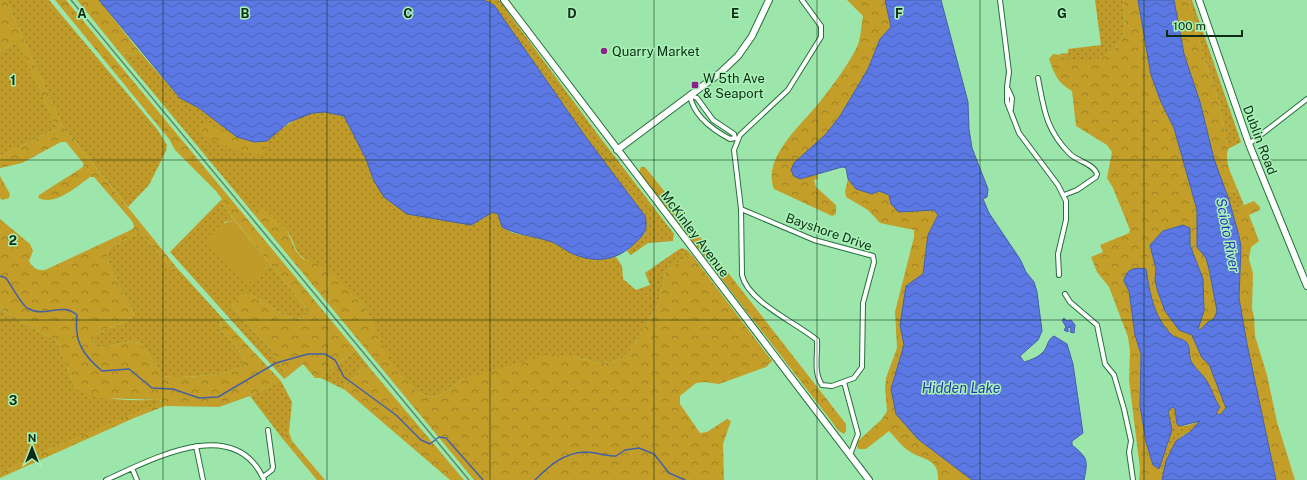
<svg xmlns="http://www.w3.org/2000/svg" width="1307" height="480" font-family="'Public Sans',sans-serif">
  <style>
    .grass { fill: url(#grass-dots) }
    .forest { fill: url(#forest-crowns) }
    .pitch { fill: #c09b29 }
    .water { fill: url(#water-waves); stroke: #4461a6 }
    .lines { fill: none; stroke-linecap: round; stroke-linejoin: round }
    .stream { stroke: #4461a6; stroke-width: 1.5 }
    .minor-casing { stroke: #266f3b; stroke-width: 6 }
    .secondary-casing { stroke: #266f3b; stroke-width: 8 }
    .primary-casing { stroke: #266f3b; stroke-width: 8 }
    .minor { stroke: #fff; stroke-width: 4 }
    .secondary { stroke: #fff; stroke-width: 6 }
    .primary { stroke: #fff; stroke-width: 6 }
    .rail { stroke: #598e65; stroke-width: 1.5 }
    .grid { fill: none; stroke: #0d2b15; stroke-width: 1; stroke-opacity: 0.55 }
    .poi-dot { fill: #8c2388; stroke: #aaf3b8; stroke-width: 1.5 }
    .labels { text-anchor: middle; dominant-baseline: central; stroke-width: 3; stroke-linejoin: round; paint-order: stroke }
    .poi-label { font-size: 13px; fill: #0d2b15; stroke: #aaf3b8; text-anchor: start }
    .street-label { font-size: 13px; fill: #0d2b15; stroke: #aaf3b8 }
    .water-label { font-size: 14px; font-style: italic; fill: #2735b4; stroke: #aaf3b8 }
    .grid-label { font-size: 13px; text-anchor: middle; font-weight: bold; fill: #0d2b15; stroke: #aaf3b8; stroke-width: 3; stroke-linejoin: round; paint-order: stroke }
  </style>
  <defs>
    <pattern id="grass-dots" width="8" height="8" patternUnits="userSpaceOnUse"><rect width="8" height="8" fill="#c09b29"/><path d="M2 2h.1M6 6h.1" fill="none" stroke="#9a7f22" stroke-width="1.8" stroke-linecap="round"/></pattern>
    <pattern id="forest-crowns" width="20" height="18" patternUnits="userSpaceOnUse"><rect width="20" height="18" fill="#c39e29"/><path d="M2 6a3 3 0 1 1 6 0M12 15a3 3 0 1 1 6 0" fill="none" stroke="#9d8122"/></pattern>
    <pattern id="water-waves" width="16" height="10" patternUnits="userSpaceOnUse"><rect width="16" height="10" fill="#5b78e4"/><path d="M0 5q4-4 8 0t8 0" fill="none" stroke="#4a63b8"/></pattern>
  </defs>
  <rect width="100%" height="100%" fill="#9de6ab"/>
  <path class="grass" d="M6,0H49L157,129L167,145L166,151L149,185L128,207L63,127Z
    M484,0H499L596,132L674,234L673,241L648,243L631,255L627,251L645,233V216L585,136L494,5Z
    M1095,0H1123C1124,9 1125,19 1124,28C1122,52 1095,66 1073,61C1069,59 1064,56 1059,54L1068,53V49L1101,45Z
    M1189,0H1192L1241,142L1228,149L1220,105L1202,51Z
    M14,43H18L56,126V129L0,156V52Z
    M139,51L180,98L199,108L237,137L209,125L267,150V141C283,127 302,111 325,112C331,112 338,115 344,116L366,159L374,181L479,221L493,212L498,214L502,227L513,233L551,241L571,253L594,259L616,257L622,266L623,279L636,290L650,285L645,273L678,250L682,248L687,250L692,255L686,257L665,272L659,303L631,349L623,358L612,362L599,363L572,356L462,379L440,395L430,397L417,392L389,361L364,304L309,261C294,255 296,243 287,231C282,224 264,215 256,209L253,213L120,53L134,55Z
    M1237,188L1244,205L1232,210L1225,189L1231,192L1236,191Z
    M222,199L225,208L235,221L224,222L248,283L271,265L304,306L307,314L300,319L283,315L250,293L232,304L233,308L273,352L287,377L284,379L170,252Z
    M138,233H141L168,265L174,269L177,268L225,321H221L220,328L244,357C243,362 242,367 236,369C224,375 176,379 164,376L141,343L130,341L100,348L95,345L93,337C106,325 122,329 134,314L109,264L107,253L110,248Z
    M0,309L54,340L59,346L75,388C96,400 135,402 160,399V403L48,450L0,473Z
    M354,348L369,367H362L355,377L344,384L345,390L321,378L329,370L353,353Z
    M281,381L292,402L289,432H285L282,438L250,396Z
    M1173,407L1175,409L1177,424L1186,426L1200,421C1197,431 1183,433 1177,441C1172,447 1165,465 1164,473L1159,469L1172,430L1168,411Z"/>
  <path class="forest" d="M0,0H6L63,127L177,268L174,269L168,265L141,233H138L110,248L107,253L109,264L134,314C122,329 106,325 93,337L95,345L100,348L130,341L141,343L164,376C176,379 224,375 236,369C242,367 243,362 244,357L220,328L221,321H225L281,381L250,396L219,407L165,406L134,418L0,478V473L48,450L159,403L161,400L100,398L87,394L75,388L59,346L54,340L0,309V219L30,244L33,251L29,261C33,268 37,271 45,270L133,229L134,226L132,221L94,177H90C76,187 56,206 38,198L39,195L83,167L84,164L66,142H61L22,163L0,168V156L56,129V126L18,44L14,43L0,52Z
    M55,0H66L354,348L353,353L329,370L321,378H315L303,364L287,377L273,352L233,308L232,304L243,293H250L283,315L300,319L307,314L304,306L225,208L222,199L216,191L175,150L169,139Z
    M77,0H99L139,51L134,55L120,53Z
    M847,0H885L891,27L880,39L868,69L840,116L826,134L794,163L800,179L817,173L818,179L814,180L816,187L836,205V214L832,216L774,189C761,157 805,122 822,99C834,84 847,66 856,49C861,40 861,26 863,16Z
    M1123,0H1138L1151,75L1161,102L1174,128L1197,210V247L1206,258L1209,269L1217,311L1214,319L1208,322L1200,331L1198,328L1204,311L1203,279L1183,225L1163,231L1150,245L1156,269L1155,280L1161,301L1188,333L1192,335L1202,358L1209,364L1226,408L1220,415L1216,413L1220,407C1214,399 1213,392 1209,385C1205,376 1197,371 1192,363C1188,358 1191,348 1187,343C1183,338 1177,339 1173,336C1154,319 1150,294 1146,269L1124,281L1129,291L1135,335L1141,354L1140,406L1146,442L1153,465L1164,473L1162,480H1139L1140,469L1129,380L1130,351L1128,337L1109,287L1097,272L1091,257L1103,252L1100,245L1129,233L1130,230L1113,188L1107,178L1112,152L1107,145L1076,126L1072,91C1057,82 1055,75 1049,59L1053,54C1061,54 1066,58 1073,60C1095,66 1122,52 1124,28C1125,19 1124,9 1123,0Z
    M1174,0H1189L1202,51L1220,105L1228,149C1224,163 1232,175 1237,188L1236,191L1230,192L1225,189L1214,159L1200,102L1184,54Z
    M202,125H209L254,142L267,141V150L262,155C244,153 210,144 199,130Z
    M641,167H645L669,197L846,424V431L844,434L839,431L639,172Z
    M0,176L10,194L9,198L2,200L0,198Z
    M848,179L856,189L879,191L890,195L899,211L934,210L938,215L928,235L923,274L900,325L904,345L891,389L961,471L972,480H938C939,458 924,461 909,451C902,447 895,437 889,431L866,449H858L857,442L882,419L887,411L885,388L886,378L897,348L895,312L914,237V230L880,223L868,210L846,197L845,191Z
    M1254,201L1260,207V210L1249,215L1259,241L1251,247L1249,259L1253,273L1252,309L1254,317L1255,336L1267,375L1277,422L1295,480H1276L1247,344L1239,298L1241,247L1232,210Z
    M256,209L266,210L287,231L296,251L302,258L324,267L364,304L390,361L417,392L430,397L440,395L462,379L547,355L572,356L599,363L612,362L623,358L631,349L659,303L665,272L686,257L692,255L772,361L766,367L719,384L704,382L696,383L680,396V404L700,433L707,432L727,419L731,421L723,444L724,480H474L253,213Z
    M362,367H369L464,480H450L345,390L344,384L355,377Z
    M285,432H289L292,441L325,480H317L282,438Z"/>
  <path class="pitch" d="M235,221L271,265L248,284L209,242V236C217,226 223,222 235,221Z"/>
  <path class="water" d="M99,0H484L494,5L585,136L645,216C648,229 645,234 635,243C617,261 595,264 571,253C563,249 557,243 549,241C533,236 517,235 502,227L498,214L493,212L471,225L407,214L384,197L374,181L366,159L344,116L325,112L313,113L289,122L267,141L254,142L237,137L199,108L180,98Z
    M885,0H941L968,102L969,129L972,148L988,189L987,197L983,199L989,213L1020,259L1026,272L1034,282L1037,292L1042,331L1038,340L1020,356L1024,362C1031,360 1039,357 1044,351C1048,346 1047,340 1054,336L1067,344L1073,364L1083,433L1072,441V445C1088,458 1088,460 1084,480H972L918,439L896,414L891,389L904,345L900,325L906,286L923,274L928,235L938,215L934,210L899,212L891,204L889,195L879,191L872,194L856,189L848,179L846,168L842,167L800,179L794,176L791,170L794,163L826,134L840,116L868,69L880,39L891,27Z
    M1138,0H1174L1184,54L1200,102L1214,159L1229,200L1239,236L1241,247L1239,298L1247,344L1276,480H1162L1166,461L1176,441L1190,432L1200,421L1180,426L1177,424L1175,409L1173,407L1168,411L1172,430L1159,469L1153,465L1146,442L1140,406L1141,354L1135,335L1129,291L1124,281C1126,269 1134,267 1146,269C1150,294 1154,319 1173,336C1177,339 1183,338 1187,343C1191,348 1188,358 1192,363C1197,371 1205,376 1209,385C1213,392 1214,399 1220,407L1216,413L1220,415L1226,408L1209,364L1202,358L1192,335L1179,330L1165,311L1158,292L1155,280L1156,269L1150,245L1163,231L1183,225L1190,228V245L1203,279L1204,311L1198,329L1200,330L1208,322L1214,319L1217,311L1209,269L1206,258L1197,247V210L1174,128L1161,102L1151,75Z
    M1064,318L1067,321L1071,320L1075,325L1074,333L1070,332L1071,328L1068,327V332L1064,330L1066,327L1062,320Z"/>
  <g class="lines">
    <path class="stream" d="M0,276L6,278C11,285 21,304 27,308C46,319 61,301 77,315C74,341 82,354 102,371L129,369L152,388L173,389L199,398L218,397L276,363L308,354H325L335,360L344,377L396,415L421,440L430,444L439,437L446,438L483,480
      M535,480C549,466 563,453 585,452C595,452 605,456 616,456L625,450L639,448L654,454L669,473L685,480"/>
    <g class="minor-casing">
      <path id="minor" d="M1000,0L1009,72L1007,87V102L1019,133L1058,185L1066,201V220L1058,254L1059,275
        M1038,78C1044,110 1046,130 1070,154C1077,161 1094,164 1097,174L1096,177L1077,190L1064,195
        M1008,89L1012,98L1011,109
        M690,95C693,115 713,130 730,139L735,138L737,139
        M690,95L697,98L713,120L734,134L735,138
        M1249,144L1307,99
        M741,209L814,240L873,256L874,262L863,303L862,367L854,378L832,386L822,385C813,372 818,354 817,340C797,323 748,302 742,275L741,209L734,150L740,135L788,90L821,37V26L802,0
        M1065,294L1070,302L1097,325L1105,364L1114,375L1124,409L1131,441L1129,452L1133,480
        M844,382L858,434L850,455
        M196,446L203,480
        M132,468L137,480
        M263,477L272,470L273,467L268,430
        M106,480C151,460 235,413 264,480"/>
    </g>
    <g class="secondary-casing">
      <path id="secondary" d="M617,150L720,73L738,56L752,36L769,0"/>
    </g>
    <g class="primary-casing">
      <path id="primary" d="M504,0L869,480
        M1199,0L1249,144L1307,286"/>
    </g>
    <use href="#minor" class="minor"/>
    <use href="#secondary" class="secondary"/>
    <use href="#primary" class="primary"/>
    <path class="rail" d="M71,0L469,480"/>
  </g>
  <path class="grid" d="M163,0V480M327,0V480M490,0V480M654,0V480M817,0V480M980,0V480M1144,0V480M0,160H1307M0,320H1307"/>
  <g class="poi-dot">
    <circle cx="604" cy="51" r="4"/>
    <rect x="691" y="81" width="8" height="8" rx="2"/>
  </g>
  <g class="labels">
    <g class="poi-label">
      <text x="612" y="51">Quarry Market</text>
      <text x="703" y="78">W 5th Ave<tspan x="703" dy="15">&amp; Seaport</tspan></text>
    </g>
    <g class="street-label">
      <text transform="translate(1260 140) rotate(69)">Dublin Road</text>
      <text transform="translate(829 232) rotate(19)">Bayshore Drive</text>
      <text transform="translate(695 234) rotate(53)">McKinley Avenue</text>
    </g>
    <g class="water-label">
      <text transform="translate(1228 235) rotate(79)">Scioto River</text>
      <text x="961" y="388">Hidden Lake</text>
    </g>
  </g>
  <g class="grid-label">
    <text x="82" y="18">A</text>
    <text x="245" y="18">B</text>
    <text x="408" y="18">C</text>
    <text x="572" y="18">D</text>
    <text x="735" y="18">E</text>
    <text x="899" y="18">F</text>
    <text x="1062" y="18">G</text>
    <text x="13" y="85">1</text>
    <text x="13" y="245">2</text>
    <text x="13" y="405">3</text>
  </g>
  <g transform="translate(32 448)" stroke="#aaf3b8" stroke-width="3" paint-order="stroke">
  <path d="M0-3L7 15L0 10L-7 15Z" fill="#0d2b15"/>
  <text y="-6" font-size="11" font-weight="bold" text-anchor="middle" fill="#0d2b15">N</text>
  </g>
  <path d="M1167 30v6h75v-6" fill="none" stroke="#0d2b15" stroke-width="2"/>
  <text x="1173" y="30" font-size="12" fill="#0d2b15" stroke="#aaf3b8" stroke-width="3" paint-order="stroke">100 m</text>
</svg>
